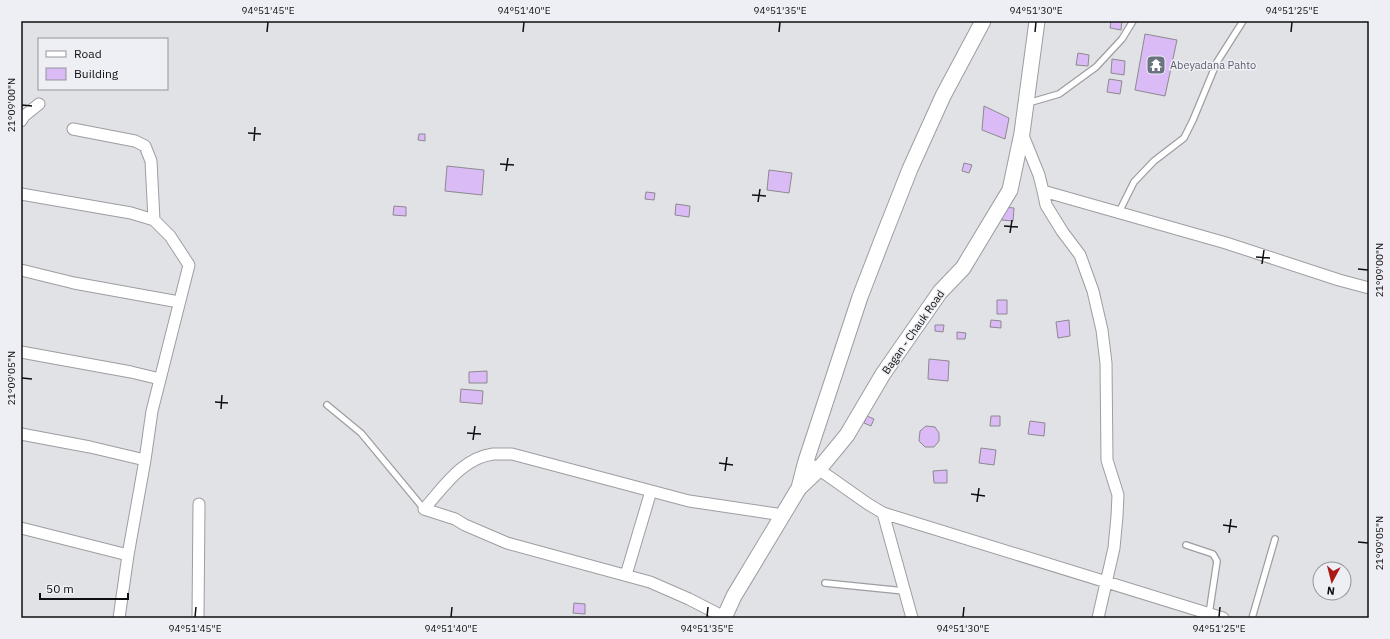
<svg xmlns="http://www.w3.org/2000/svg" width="1390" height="639" font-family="'IBM Plex Sans',sans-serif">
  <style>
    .building { fill: #dabbf5; stroke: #8c8a8e }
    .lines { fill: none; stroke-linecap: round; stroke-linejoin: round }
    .lane-casing { stroke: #9d9da2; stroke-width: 8 }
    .street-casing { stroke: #9d9da2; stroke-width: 13 }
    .secondary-casing { stroke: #9d9da2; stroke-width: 17 }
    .lane { stroke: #fff; stroke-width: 5.5 }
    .street { stroke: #fff; stroke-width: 11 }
    .secondary { stroke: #fff; stroke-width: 15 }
    .ticks { fill: none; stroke: #0f0f11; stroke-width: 1.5 }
    .labels { text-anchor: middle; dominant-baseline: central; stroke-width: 3; stroke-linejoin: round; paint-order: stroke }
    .worship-label { font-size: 11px; fill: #5b616d; stroke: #eeeff4; text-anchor: start }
    .street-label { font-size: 11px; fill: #0f0f11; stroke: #eeeff4 }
    .neatline { fill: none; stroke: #0f0f11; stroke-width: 1.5 }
    .ticks-label { font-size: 10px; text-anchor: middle; fill: #0f0f11 }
  </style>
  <rect width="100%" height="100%" fill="#e1e2e6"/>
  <path class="building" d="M1111,21H1122L1121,30L1110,28Z
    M1145,34L1177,40L1165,96L1135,90Z
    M1078,53L1089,55L1088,66L1076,65Z
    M1112,59L1125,61L1124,75L1111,73Z
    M1109,79L1122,81L1120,94L1107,92Z
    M984,106L1009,118L1005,139L982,130Z
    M419,134H425V141L418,140Z
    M964,163L972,165L969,173L962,171Z
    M447,166L484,170L482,195L445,191Z
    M769,170L792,173L789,193L767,190Z
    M646,192L655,193L654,200L645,199Z
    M676,204L690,206L689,217L675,215Z
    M394,206L406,207V216L393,215Z
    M1003,207L1014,208L1013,221L1002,220Z
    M997,300H1007V314H997Z
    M991,320L1001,321V328L990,327Z
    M1069,320L1070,336L1058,338L1056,322Z
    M935,325H944L943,332L935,331Z
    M957,332L966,333L965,339H957Z
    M929,359L949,361L948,381L928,379Z
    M487,371V383H469V372Z
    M461,389L483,391L482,404L460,402Z
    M867,416L874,419L871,426L864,423Z
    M991,416H1000V426H990Z
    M1030,421L1045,423L1044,436L1028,434Z
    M926,426L935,427L939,433V441L934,447H925L919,441L920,431Z
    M981,448L996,450L994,465L979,463Z
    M947,470V483H934L933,471Z
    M574,603L585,604V614L573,613Z"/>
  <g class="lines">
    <g class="lane-casing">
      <path id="lane" d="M1028,103L1059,94L1096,67L1122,39L1133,21
        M1119,212L1134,182L1154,161L1184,138L1193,120L1217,62L1243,21
        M327,405L361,433L424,509
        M1186,545L1213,554L1217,561L1209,614
        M825,583L904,591
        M1252,618L1275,539"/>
    </g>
    <g class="street-casing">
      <path id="street" d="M21,121L24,116L39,104
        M73,129L135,141L145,146L151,161L154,220
        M1022,133L1039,175L1043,191L1046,205L1062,231L1080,255L1093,291L1102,330L1106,363L1107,460L1118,495L1117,516L1114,548L1098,618
        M1043,191L1226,243L1339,280L1369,288
        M21,194L131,213L154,220L170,236L189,265L152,411L145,460L128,555L119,618
        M21,270L74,283L179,302
        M21,352L131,372L160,379
        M21,434L90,447L145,460
        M814,466L868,504L883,513L1223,618
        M883,513L912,618
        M21,528L128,555
        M626,575L651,491
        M724,617L689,599L650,582L507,543L465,525L455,519L424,509C443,488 462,458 493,454C499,454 506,454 512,454L689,501L783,515
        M198,618L199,504"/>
    </g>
    <g class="secondary-casing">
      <path id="secondary" d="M799,488L806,461L860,297L882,240L910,169L943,96L983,21
        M724,618L734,596L799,488L819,469L847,435L883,374L940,292L963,268L1010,190L1022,133L1037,21"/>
    </g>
    <use href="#lane" class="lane"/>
    <use href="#street" class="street"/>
    <use href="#secondary" class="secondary"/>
  </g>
  <path class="ticks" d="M267,32L268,22M523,32L524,22M779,32L780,22M1035,32L1036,22M1291,32L1292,22M22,105L32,106M248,133L261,134M254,141L255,127M500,164L514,165M506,171L508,158M752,195L766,196M758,202L760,189M1004,226L1018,227M1010,233L1012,220M1256,257L1270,258M1262,264L1264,250M1358,269L1368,270M22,378L32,379M215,402L228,403M221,409L222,395M467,433L481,434M473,440L475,426M719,463L733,465M725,471L727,457M971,494L985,496M977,502L979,488M1223,525L1237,527M1229,533L1231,519M1358,542L1368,543M195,617L196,607M451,617L452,607M707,617L708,607M963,617L964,607M1219,617L1220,607"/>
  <defs>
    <g id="temple-square" transform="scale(1)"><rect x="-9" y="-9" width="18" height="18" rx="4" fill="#6b7280" stroke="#eeeff4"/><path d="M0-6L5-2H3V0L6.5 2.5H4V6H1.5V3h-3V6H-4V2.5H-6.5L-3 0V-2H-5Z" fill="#fff"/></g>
  </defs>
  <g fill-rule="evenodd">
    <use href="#temple-square" x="1156" y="65"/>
  </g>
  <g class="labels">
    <g class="worship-label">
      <text x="1170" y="65">Abeyadana Pahto</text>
    </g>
    <g class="street-label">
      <text transform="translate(913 332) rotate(-55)">Bagan - Chauk Road</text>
    </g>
  </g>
  <rect width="1390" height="639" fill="none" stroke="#eeeff4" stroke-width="44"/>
  <rect x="38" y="38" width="130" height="52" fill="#eeeff4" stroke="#959599"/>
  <rect x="46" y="51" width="20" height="6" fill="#ffffff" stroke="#959599"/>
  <text x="74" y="58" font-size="12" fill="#0f0f11">Road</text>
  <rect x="46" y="68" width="20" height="12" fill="#dabbf5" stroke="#959599"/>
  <text x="74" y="78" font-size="12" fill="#0f0f11">Building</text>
  <g transform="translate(1332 581) rotate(187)"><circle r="19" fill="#eeeff4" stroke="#959599"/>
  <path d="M0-3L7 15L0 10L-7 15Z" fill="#ab1915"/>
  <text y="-6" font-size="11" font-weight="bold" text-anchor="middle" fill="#0f0f11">N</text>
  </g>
  <path d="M40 593v6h88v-6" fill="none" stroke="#0f0f11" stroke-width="2"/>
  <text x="46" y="593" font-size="12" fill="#0f0f11" stroke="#eeeff4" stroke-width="3" paint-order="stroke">50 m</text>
  <rect x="22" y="22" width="1346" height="595" class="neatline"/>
  <g class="ticks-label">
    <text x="268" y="14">94°51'45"E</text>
    <text x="524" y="14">94°51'40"E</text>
    <text x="780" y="14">94°51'35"E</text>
    <text x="1036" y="14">94°51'30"E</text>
    <text x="1292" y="14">94°51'25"E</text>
    <text transform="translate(11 105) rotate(-90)" y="4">21°09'00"N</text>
    <text transform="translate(1379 270) rotate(-90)" y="4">21°09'00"N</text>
    <text transform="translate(11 378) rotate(-90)" y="4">21°09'05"N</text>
    <text transform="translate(1379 543) rotate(-90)" y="4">21°09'05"N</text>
    <text x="195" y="632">94°51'45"E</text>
    <text x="451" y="632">94°51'40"E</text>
    <text x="707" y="632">94°51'35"E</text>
    <text x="963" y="632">94°51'30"E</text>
    <text x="1219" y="632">94°51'25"E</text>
  </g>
</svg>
